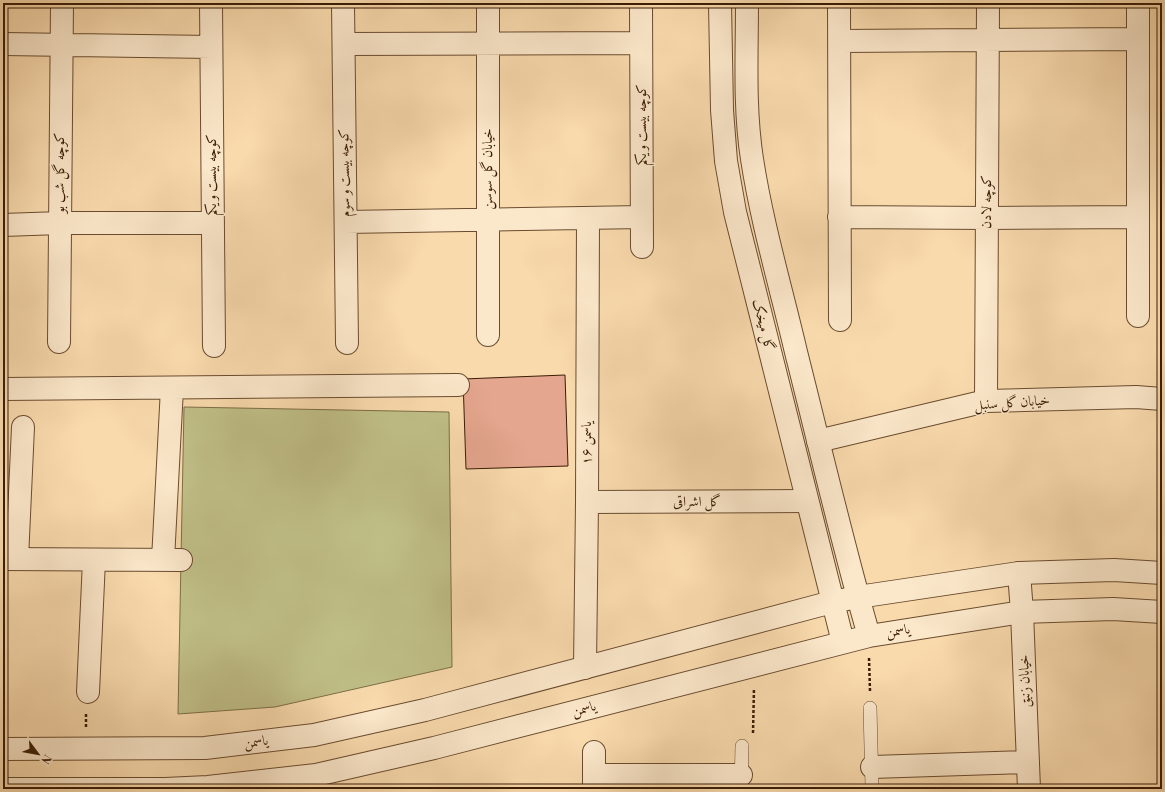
<svg xmlns="http://www.w3.org/2000/svg" width="1165" height="792" font-family="'Libre Bodoni',Amiri,serif">
  <style>
    .green { fill: #c0bf88; stroke: #7d6e46 }
    .building { fill: #e4a68e; stroke: #3a1d05 }
    .lines { fill: none; stroke-linecap: round; stroke-linejoin: round }
    .service-casing { stroke: #6a4c2f; stroke-width: 14 }
    .minor-casing { stroke: #6a4c2f; stroke-width: 24 }
    .tertiary-casing { stroke: #6a4c2f; stroke-width: 24 }
    .path { stroke: #3a1d05; stroke-width: 2.5; stroke-dasharray: 3 2; stroke-linecap: butt }
    .service { stroke: #fbe7ca; stroke-width: 13 }
    .minor { stroke: #fbe7ca; stroke-width: 22 }
    .tertiary { stroke: #fbe7ca; stroke-width: 22 }
    .labels { text-anchor: middle; dominant-baseline: central; stroke-width: 3; stroke-linejoin: round; paint-order: stroke }
    .street-label { font-size: 14px; fill: #3a1d05; stroke: #fbe7ca }
  </style>
  <rect width="100%" height="100%" fill="#f9daad"/>
  <filter id="stains"><feTurbulence type="fractalNoise" baseFrequency=".005" numOctaves="4"/><feColorMatrix values="0 0 0 0 .2 0 0 0 0 .09 0 0 0 0 .02 0 0 0 .5 -.17"/></filter>
  <radialGradient id="worn" r=".72"><stop offset=".6" stop-color="#630" stop-opacity="0"/><stop offset="1" stop-color="#630" stop-opacity=".3"/></radialGradient>
  <path class="green" d="M184,407L449,412L452,667L275,707L178,714Z"/>
  <path class="building" d="M565,375L568,466L466,469L463,379Z"/>
  <g class="lines">
    <g class="service-casing">
      <path id="service" d="M870,708L872,786
        M741,789L742,746"/>
    </g>
    <g class="minor-casing">
      <path id="minor" d="M211,3L214,346
        M343,3L347,343
        M641,3L642,247
        M839,3L840,320
        M1138,3V316
        M840,41L1138,39
        M3,44L211,47
        M344,44L641,43
        M839,217L987,218L1138,217
        M346,222L642,217
        M3,225L60,223H213
        M488,335V3
        M59,342L62,3
        M3,389L458,385
        M986,401L988,3
        M818,441L986,401L1136,397L1162,399
        M587,502L807,501
        M3,559L181,560
        M17,559L23,427
        M163,560L172,388
        M1019,573L1022,612L1029,789
        M585,668L587,502L588,218
        M88,692L94,560
        M594,752V789
        M872,767L1028,762
        M594,775H741"/>
    </g>
    <g class="tertiary-casing">
      <path id="tertiary" d="M720,3L722,110L726,161L735,212L843,642
        M747,3C747,55 744,108 752,159C762,224 781,288 796,352C820,447 842,542 869,636
        M3,749L205,748L314,735L425,710L832,602L858,597L1019,573L1114,570L1162,573
        M3,789H165L208,787L316,775L434,748L869,636L1022,612L1113,609L1162,612"/>
    </g>
    <path class="path" d="M869,658L870,691
      M86,727V714
      M753,733L754,688"/>
    <use href="#service" class="service"/>
    <use href="#minor" class="minor"/>
    <use href="#tertiary" class="tertiary"/>
  </g>
  <g class="labels">
    <g class="street-label">
      <text transform="translate(642 125) rotate(-90)">کوچه بیست و یکم</text>
      <text transform="translate(488 169) rotate(-90)">خیابان گل سوسن</text>
      <text transform="translate(60 173) rotate(-90)">کوچه گل شب بو</text>
      <text transform="translate(345 173) rotate(-91)">کوچه بیست و سوم</text>
      <text transform="translate(212 175) rotate(-90)">کوچه بیست و یکم</text>
      <text transform="translate(987 202) rotate(-90)">کوچه لادن</text>
      <text transform="translate(763 325) rotate(76)">گل میخک</text>
      <text transform="translate(1012 403) rotate(-4)">خیابان گل سنبل</text>
      <text transform="translate(587 443) rotate(-90)">یاسمن ۱۶</text>
      <text x="697" y="502">گل اشراقی</text>
      <text transform="translate(898 631) rotate(-9)">یاسمن</text>
      <text transform="translate(1025 681) rotate(-92)">خیابان زنبق</text>
      <text transform="translate(584 709) rotate(-15)">یاسمن</text>
      <text transform="translate(256 742) rotate(-7)">یاسمن</text>
    </g>
  </g>
  <rect width="1165" height="792" fill="none" stroke="#f9daad" stroke-width="16"/>
  <rect x="4" y="4" width="1157" height="784" fill="none" stroke="#3a1d05" stroke-width="2"/>
  <rect x="8" y="8" width="1149" height="776" fill="none" stroke="#3a1d05"/>
  <g transform="translate(38 754) rotate(122)" stroke="#fbe7ca" stroke-width="3" paint-order="stroke">
  <path d="M0-3L7 15L0 10L-7 15Z" fill="#3a1d05"/>
  <text y="-6" font-size="11" font-weight="bold" text-anchor="middle" fill="#3a1d05">N</text>
  </g>
  <rect width="100%" height="100%" filter="url(#stains)"/>
  <rect width="100%" height="100%" fill="url(#worn)"/>
</svg>
